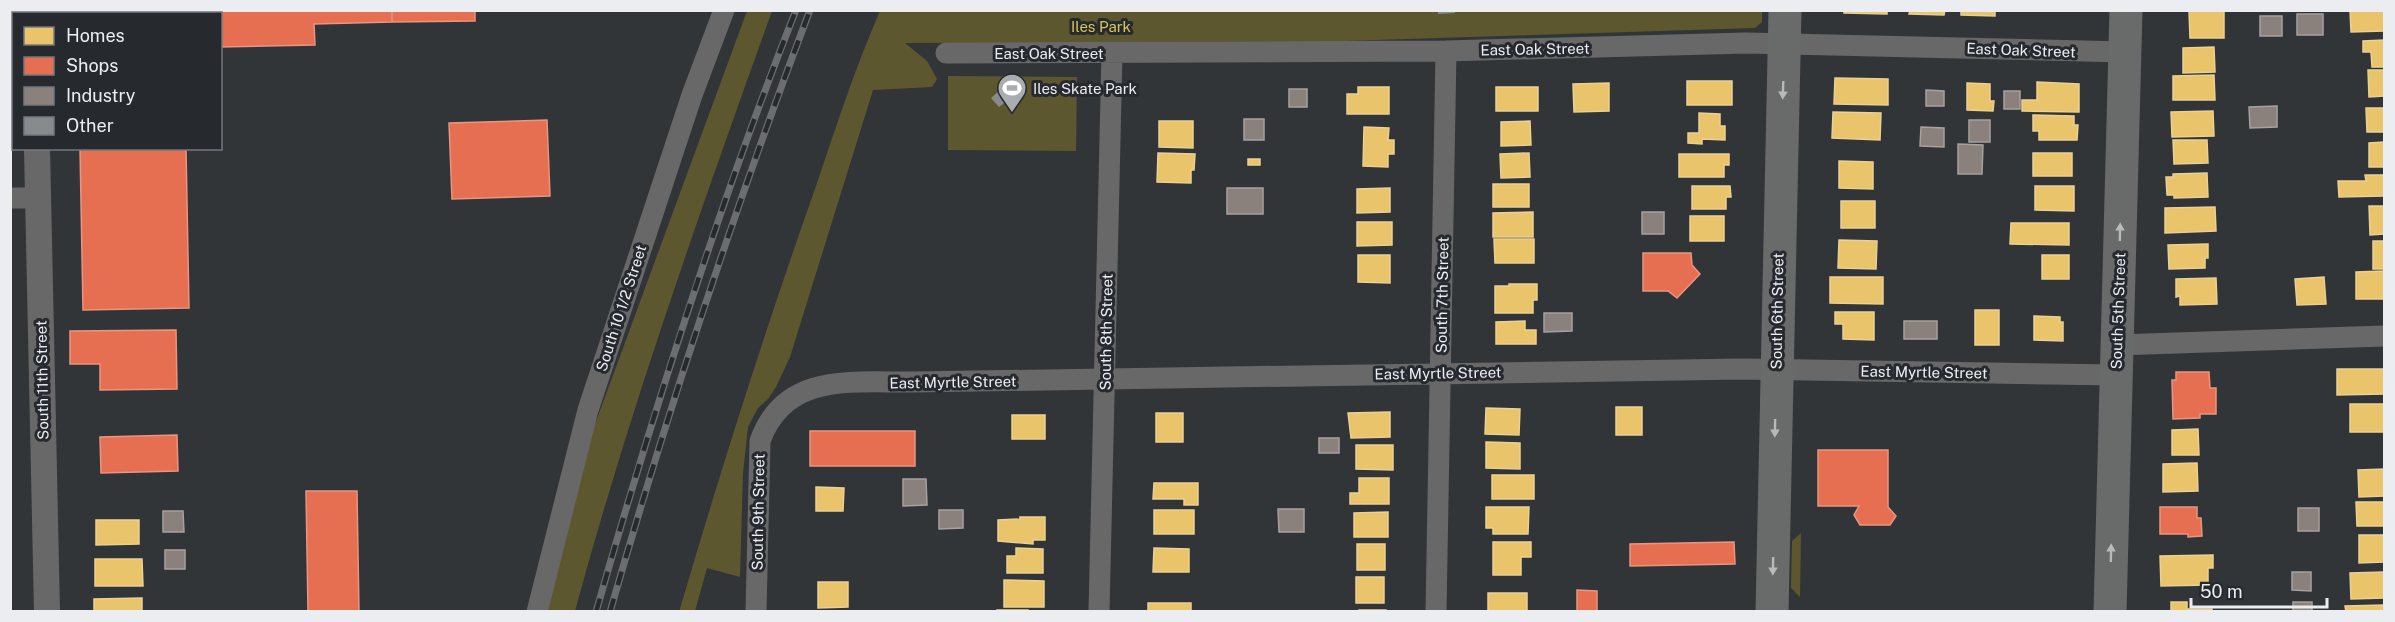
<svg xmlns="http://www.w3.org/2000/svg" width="2395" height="622" font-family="'Public Sans',sans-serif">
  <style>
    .green { fill: #5c572f }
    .homes { fill: #e9c46a; stroke: #ead092; stroke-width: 1.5 }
    .shops { fill: #e76f51; stroke: #e89581; stroke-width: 1.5 }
    .industry { fill: #8a817c; stroke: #a7a19f; stroke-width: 1.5 }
    .building { fill: #888b8d }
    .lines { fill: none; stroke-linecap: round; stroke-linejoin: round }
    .minor { stroke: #686868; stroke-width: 21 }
    .tertiary { stroke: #686868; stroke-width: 26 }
    .primary { stroke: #696a6a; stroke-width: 33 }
    .rail-casing { stroke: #6c6d6f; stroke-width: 7 }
    .rail { stroke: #262a2f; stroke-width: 4.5; stroke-dasharray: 14; stroke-linecap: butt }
    .oneway { fill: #b7b9bb }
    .labels { text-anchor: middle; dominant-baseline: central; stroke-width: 6; stroke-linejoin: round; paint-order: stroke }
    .park-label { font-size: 15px; fill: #d9c854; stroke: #262a2f }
    .street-label { font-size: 15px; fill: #ebedf1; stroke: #262a2f }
    .poi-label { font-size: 15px; fill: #ebedf1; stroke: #262a2f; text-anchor: start }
  </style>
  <rect width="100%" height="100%" fill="#323538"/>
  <path class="green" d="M747,11H772C701,209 630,408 575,611L546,612L591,435Z
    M880,11H1762V22L1755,28L1344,41L905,43L927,61L937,79L932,87L873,90L790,357L776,387L768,399L758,408L748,427L743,473L740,577L707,568L695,611L679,612C721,469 766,327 816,186C836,127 855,68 880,11Z
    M948,76L1077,77L1076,151L948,150Z
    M1801,533L1800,597L1791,588L1792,541Z"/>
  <path class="homes" d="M1844,10H1887V14L1844,13Z
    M1910,10H1945L1944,15L1909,14Z
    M1961,10H1995V16L1961,15Z
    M2224,10V38H2190L2189,11Z
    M2350,10H2384V31L2351,32Z
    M2384,40V67H2372L2371,52H2363V41Z
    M2214,47L2215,72L2183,73V48Z
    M2368,70H2384V96L2369,97Z
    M2214,75L2215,100H2173V76Z
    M1835,78L1888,79V105L1834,104Z
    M1687,81H1732V105H1687Z
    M2037,82L2079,84V112L2022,111V100H2037Z
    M1609,83V111L1574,112L1573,84Z
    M1967,83L1990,84V101H1994L1993,111L1967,110Z
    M1358,87H1389V114H1347V94H1358Z
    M1496,87H1538V111H1496Z
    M2366,108H2384V132H2367Z
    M2213,111L2214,136L2172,137L2171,112Z
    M1833,112L1881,113L1880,140L1832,138Z
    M1699,113L1720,114V126H1725V140L1702,139V144L1688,143V133H1699Z
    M2033,115L2074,116V125H2078L2077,140H2039V131H2033Z
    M1159,121H1193V148L1159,147Z
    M1530,121L1531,145L1501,146V122Z
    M1364,127L1389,128L1388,140H1394V154H1388V167L1363,166Z
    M2173,140H2207L2208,163L2174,164Z
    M2384,142V167H2369V143Z
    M1158,153L1195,154L1194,170H1191V183L1157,182Z
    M1529,153L1530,177L1501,178L1500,154Z
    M2033,153H2072V176H2033Z
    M1679,154H1729V165H1724V177H1679Z
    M1248,159H1260V165H1248Z
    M1839,161L1873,162V189L1839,188Z
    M2207,173L2208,197L2174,198V195H2167L2166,177H2173V174Z
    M2365,175H2384V196L2339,197L2338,181H2366Z
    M1493,184H1529V207H1493Z
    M1692,186H1730L1731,197H1726V209H1692Z
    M2035,186H2074V211L2035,210Z
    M1390,188V212L1357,213V189Z
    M1841,201H1875V228H1841Z
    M2369,206H2384V234L2370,235Z
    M2215,207L2216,231L2165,233V208Z
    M1533,212V237H1493V213Z
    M1690,216H1724V241H1690Z
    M1357,222H1392V245L1357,246Z
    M2011,223H2069V245L2010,244Z
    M1494,239H1534V263H1495Z
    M1839,240L1877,241L1876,269L1838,268Z
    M2373,241H2384V269H2373Z
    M2208,244V258H2205V268L2169,269L2168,245Z
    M1358,255H1390V283L1358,282Z
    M2042,255H2069V279H2042Z
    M2384,271V299H2356V272Z
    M1830,277H1883V304L1830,303Z
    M2324,277L2326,304L2297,305L2295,279Z
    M2216,278L2217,304L2180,305V296L2176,297V279Z
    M1509,284H1537V300H1533V313H1495V286H1509Z
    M1975,310H1999V345H1975Z
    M1835,312H1874V340L1843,339V324H1835Z
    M2034,316L2060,317V322H2063V341L2034,340Z
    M1525,321V330H1536V344H1496V322Z
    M2337,369H2384V394L2337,395Z
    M2350,404H2384V432H2350Z
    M1616,407H1642V435H1616Z
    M1486,408L1520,409L1519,435L1485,434Z
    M1390,412V437L1351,438L1348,413Z
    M1156,413H1183V442H1156Z
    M1012,415H1045V439H1012Z
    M2198,429L2199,455H2172V430Z
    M1486,442L1520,443V469L1486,468Z
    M1356,445H1393V470L1356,469Z
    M2197,463L2198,491L2163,492V464Z
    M2384,469V496L2359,497L2358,470Z
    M1492,475H1534V499H1492Z
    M1359,478H1389V504H1350V493H1359Z
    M1154,483H1198V505H1184V499H1153Z
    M816,487L844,488L843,511H816Z
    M2356,502H2384V526H2357Z
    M1486,507H1529L1528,534H1493V528H1486Z
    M1154,510H1194V534H1154Z
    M1388,512V537H1354V513Z
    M1020,517H1045V540H1033V544L998,541V520L1020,519Z
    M96,520H139V544L96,545Z
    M2359,535H2384V562L2359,563Z
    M1493,542H1531V557H1521V575H1493Z
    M1357,544H1385V570H1357Z
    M1016,548L1043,549V573H1007V556H1016Z
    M1154,548L1189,549V572H1153Z
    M2213,555V568H2208V585L2161,586L2160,556Z
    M95,559H142L143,586H95Z
    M2384,572V598L2351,599L2350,573Z
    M1356,577H1384V603H1356Z
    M1004,580L1044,581V607H1004Z
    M818,582H848V607L818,608Z
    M1488,593H1527V612H1488Z
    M142,598V612H94V599Z
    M2171,602H2187V609H2212V612H2168L2171,610Z
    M1148,603H1191V612H1148Z
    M2384,605V612H2346L2345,606Z
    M997,610H1028V612H997Z
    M1359,610H1386V612H1359Z"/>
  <path class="shops" d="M77,10H392V22L314,24L315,45L220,47V14H77Z
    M392,10H475V21L392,22Z
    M547,120L550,196L452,199L449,123Z
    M80,148H186L189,308L83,310Z
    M1643,253H1691L1692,265L1700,274L1677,298L1668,291H1643Z
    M176,330L177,389L100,390V364H70V331Z
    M2176,372H2209L2210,388H2216V414H2200V418L2173,419L2172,380H2176Z
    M810,431H915V466H810Z
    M177,435L178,471L101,473L100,437Z
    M1818,450H1888V507L1896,516L1890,525H1860L1854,515L1859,506H1818Z
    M306,491H357L359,612H308Z
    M2160,507H2197V518H2201L2202,536L2188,537V534H2160Z
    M1734,542L1735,564L1630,566V544Z
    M1577,590L1597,591V612H1577Z"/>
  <path class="industry" d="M2297,14H2323V35H2297Z
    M2260,16H2282V36H2260Z
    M1289,89H1307V107H1289Z
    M1926,90L1944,91V106H1926Z
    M2004,91H2020V109H2004Z
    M2277,106V127L2250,128L2249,107Z
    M1244,119H1264V140H1244Z
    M1969,120H1990V142H1969Z
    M1921,127L1944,128V147L1920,146Z
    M1958,144L1983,145L1982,174H1958Z
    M1227,188H1263V214H1227Z
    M1642,212H1664V234H1642Z
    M1544,313H1572V331L1544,332Z
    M1904,321H1937V339H1904Z
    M1319,438H1339V453H1319Z
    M903,479H926L927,505L903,506Z
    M2298,508H2319V531H2298Z
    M1278,509H1304V532H1279Z
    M939,510H963V528L939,529Z
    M163,511H183L184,532H163Z
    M165,550H185V569H165Z
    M2292,572H2311V591L2292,590Z
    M2293,602H2312V612H2293Z"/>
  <path class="building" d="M1438,10H1455V13L1438,14Z
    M1000,90L1009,99L999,107L991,98Z"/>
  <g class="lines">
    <path class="minor" d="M946,53L1446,51L1746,43L2125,52
      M10,198H38
      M2117,345L2384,336
      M537,612L588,410L692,95L724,10
      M756,612L760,441C785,371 854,383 914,382L1741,369L2116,375
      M1099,612L1112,53
      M1436,612L1446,51"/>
    <path class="tertiary" d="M34,10V14
      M37,148L47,612"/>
    <path class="primary" d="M1772,612L1785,10
      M2110,612L2126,10"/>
    <g class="rail-casing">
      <path id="rail" d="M596,612C654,409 718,207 796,10
        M610,612C668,409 735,208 810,10"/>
    </g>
    <use href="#rail" class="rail"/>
  </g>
  <defs><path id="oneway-solid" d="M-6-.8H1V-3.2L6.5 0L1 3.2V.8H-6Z" transform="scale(1.5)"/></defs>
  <g class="oneway">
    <use href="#oneway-solid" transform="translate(1783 90) rotate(92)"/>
    <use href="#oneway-solid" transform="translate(2120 232) rotate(-89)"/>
    <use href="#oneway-solid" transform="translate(1775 428) rotate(91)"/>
    <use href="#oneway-solid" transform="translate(2111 553) rotate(-89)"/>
    <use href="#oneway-solid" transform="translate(1773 566) rotate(91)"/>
  </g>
  <defs>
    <g id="stadium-pin" transform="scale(1.5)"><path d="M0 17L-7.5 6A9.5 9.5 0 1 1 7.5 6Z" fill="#aaadb0" stroke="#262a2f"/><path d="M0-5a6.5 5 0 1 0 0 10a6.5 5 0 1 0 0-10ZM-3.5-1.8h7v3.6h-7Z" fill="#fff"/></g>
  </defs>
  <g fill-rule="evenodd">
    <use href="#stadium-pin" x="1012" y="88"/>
  </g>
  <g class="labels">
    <g class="park-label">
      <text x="1101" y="26">Iles Park</text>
    </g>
    <g class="street-label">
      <text transform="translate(1535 49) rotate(-1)">East Oak Street</text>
      <text transform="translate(2021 50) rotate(2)">East Oak Street</text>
      <text x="1049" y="53">East Oak Street</text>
      <text transform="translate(1442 295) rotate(-89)">South 7th Street</text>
      <text transform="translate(621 308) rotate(-72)">South 10 1/2 Street</text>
      <text transform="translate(1777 311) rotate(-89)">South 6th Street</text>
      <text transform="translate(2118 311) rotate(-88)">South 5th Street</text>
      <text transform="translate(1106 332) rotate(-89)">South 8th Street</text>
      <text transform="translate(1924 372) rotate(1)">East Myrtle Street</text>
      <text transform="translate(1438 373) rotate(-1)">East Myrtle Street</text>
      <text transform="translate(42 380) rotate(-91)">South 11th Street</text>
      <text transform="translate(953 382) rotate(-1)">East Myrtle Street</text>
      <text transform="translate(758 512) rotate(-89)">South 9th Street</text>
    </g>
    <g class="poi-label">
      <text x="1033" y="88">Iles Skate Park</text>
    </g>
  </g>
  <rect width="2395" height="622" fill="none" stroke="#ebedf1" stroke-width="24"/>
  <rect x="12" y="12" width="210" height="138" fill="#262a2f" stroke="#75787d" stroke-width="1.5"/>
  <rect x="24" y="27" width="30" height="18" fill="#e9c46a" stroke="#75787d" stroke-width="1.5"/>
  <text x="66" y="42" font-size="18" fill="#ebedf1">Homes</text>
  <rect x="24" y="57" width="30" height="18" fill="#e76f51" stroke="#75787d" stroke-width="1.5"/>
  <text x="66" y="72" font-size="18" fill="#ebedf1">Shops</text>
  <rect x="24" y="87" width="30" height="18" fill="#8a817c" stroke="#75787d" stroke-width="1.5"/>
  <text x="66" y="102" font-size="18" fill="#ebedf1">Industry</text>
  <rect x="24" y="117" width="30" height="18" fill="#888b8d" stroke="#75787d" stroke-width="1.5"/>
  <text x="66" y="132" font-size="18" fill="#ebedf1">Other</text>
  <path d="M2191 598v9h136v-9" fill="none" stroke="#ebedf1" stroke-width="3"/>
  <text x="2200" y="598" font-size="18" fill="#ebedf1" stroke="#262a2f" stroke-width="4.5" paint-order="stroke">50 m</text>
</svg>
